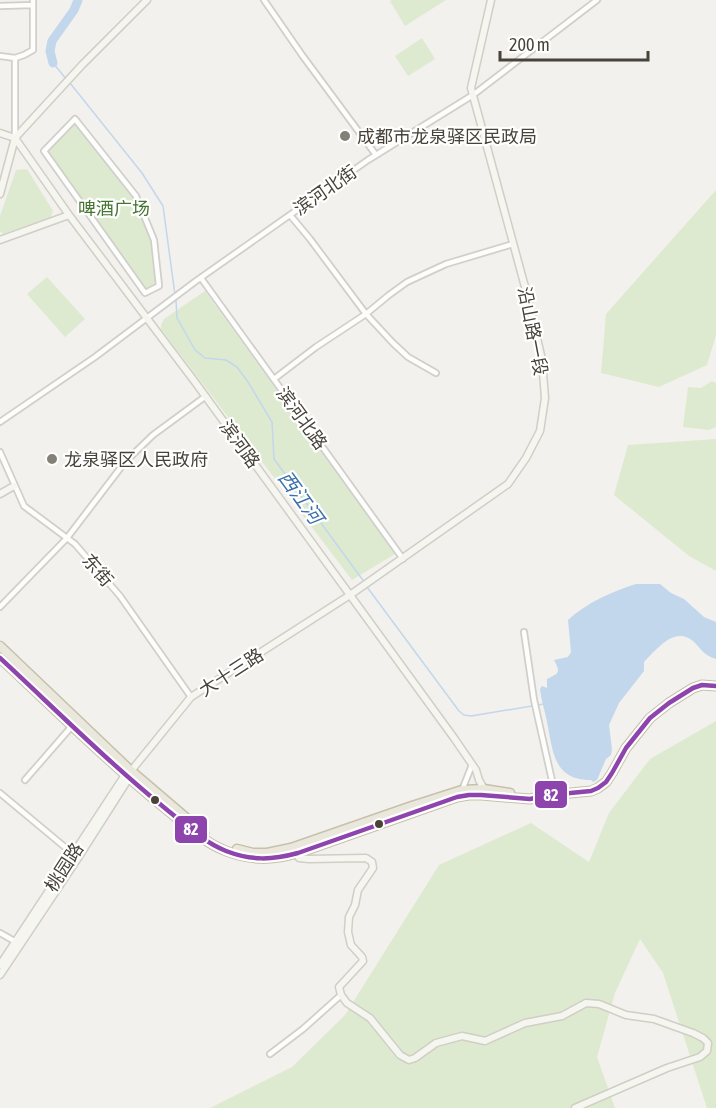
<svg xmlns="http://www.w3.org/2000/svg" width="716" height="1108" font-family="'Asap Condensed','Noto Sans SC',sans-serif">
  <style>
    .green { fill: #ddead0 }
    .water { fill: #c2d7ec }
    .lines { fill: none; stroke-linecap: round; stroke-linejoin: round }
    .stream { stroke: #c2d7ec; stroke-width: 1.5 }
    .river { stroke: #c2d7ec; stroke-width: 9 }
    .street-casing { stroke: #d0cfcb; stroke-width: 8 }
    .secondary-casing { stroke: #d0cec5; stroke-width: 9 }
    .highway-casing { stroke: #c7c0ab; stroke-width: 11 }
    .street { stroke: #fdfdfc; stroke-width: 4.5 }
    .secondary { stroke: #f6f6f1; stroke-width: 6 }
    .highway { stroke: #eae8dc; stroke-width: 8 }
    .bus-1-casing { stroke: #fff; stroke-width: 9 }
    .bus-1 { stroke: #8e44ad; stroke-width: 4.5 }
    .poi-dot { fill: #848078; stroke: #fff; stroke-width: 2 }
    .bus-dot { fill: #484339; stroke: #fff; stroke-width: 2 }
    .labels { text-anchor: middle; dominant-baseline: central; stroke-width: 4.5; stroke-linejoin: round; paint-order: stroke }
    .poi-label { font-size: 18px; fill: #484339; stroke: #fff; text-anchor: start }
    .street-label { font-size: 18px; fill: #484339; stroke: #fff }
    .park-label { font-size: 18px; fill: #457531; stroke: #fff }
    .water-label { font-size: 20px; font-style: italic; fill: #3b71ab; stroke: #fff }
    .line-badge { stroke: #fff; stroke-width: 2 }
    .badge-label { font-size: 16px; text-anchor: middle; font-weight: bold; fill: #fff }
  </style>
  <rect width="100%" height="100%" fill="#f2f1ed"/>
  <path class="green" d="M392,0H446L405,26L390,1Z
    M422,38L435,59L408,76L395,56Z
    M75,119L136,196L154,240L159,286L145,293L44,151Z
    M27,169L53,211L51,217L3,234L0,231V216L16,170Z
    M716,190V335L707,365L659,387L601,373L606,314Z
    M47,277L85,319L65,337L27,294Z
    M205,291L395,554L352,580L161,329V325L164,319Z
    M712,381L716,383V427L709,430L683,427L688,387L701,388Z
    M716,439V571L689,556L614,495L628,445Z
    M716,721V1108H707L663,973L640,939L615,993L597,1057L615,1108H210L292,1067L345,1015L439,865L531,823L589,862L609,813L650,759Z"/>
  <path class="water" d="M636,584H660L671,593L684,599L704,617L716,622V659C706,656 703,652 697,645C677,623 659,647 644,662V671L619,703L609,725L612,749L611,755L606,759L597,780L593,782L591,780C553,780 553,751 547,722C545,711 541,700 540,689L542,686L547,688V679C559,673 561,673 554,660L568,657L571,652L568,620C588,602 611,592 636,584Z"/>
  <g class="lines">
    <path class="stream" d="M53,63L67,80
      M70,83L142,173L163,206L175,295
      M176,300L177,318L195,350L205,358L226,360L237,367L248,382L272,422L274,459L365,583
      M367,587L459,711L464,715L471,716L544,704"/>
    <path class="river" d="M53,63L50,51L52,41L74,10L78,0"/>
    <g class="street-casing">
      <path id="street" d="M264,0L302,55L376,155
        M0,6L33,5
        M0,56L15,58L24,55L33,50V0
        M15,58V138
        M75,119L136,196L154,240L159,286L145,293L44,151Z
        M290,215L310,239L366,314L393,343L408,357L436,373
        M201,278L403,559
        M274,379L316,347L366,314L389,295L407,282L446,264L513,244
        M0,422L95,357L196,281L368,160L473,95L597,0
        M0,452L24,506L75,544L120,596L191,697
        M0,607L67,538L125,462L153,435L206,396
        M524,632L534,700L555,794
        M25,780L72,726
        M462,790L472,765
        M0,793L78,858
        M0,933L16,942
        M270,1054L303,1029L341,995"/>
    </g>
    <g class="secondary-casing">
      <path id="secondary" d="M0,133L15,138
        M15,138L69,215L195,382L454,738L476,770L479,780L484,789L483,792
        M0,194L15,138L82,65L147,0
        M0,240L69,215
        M0,494L14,486
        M131,771L191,697L350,595L508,484L526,458L540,431L545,398L542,360L528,298L471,88L491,0
        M295,853L299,858L309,859L366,858L372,862L373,868L358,890L355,905L349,917L348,932L351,945L362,957L363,961L339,987L341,995L347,1003L370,1018L400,1055L409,1060L415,1058L436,1043L462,1036L485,1041L525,1023L562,1016L586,1003L599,1004L626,1015L654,1019L693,1033L703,1038L708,1043L707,1051L700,1057L667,1068L575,1108
        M0,965L127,772
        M0,975L78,858L131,775"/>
    </g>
    <g class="highway-casing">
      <path id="highway" d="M0,646L129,769L204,833
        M0,658C55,709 108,762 166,809C185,824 203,842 226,851C252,861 272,860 298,853L457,797L469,795H481L530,799L550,795L591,791L598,788L606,782L612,773L626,748L650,718L669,703L693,688L702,685L716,686
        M237,849L253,853H267L291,848L412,806L462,790L484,789L510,793"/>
    </g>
    <use href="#street" class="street"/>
    <use href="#secondary" class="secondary"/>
    <use href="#highway" class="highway"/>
    <g class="bus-1-casing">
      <path id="bus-1" d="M0,658C55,709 108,762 166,809C185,824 203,842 226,851C252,861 272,860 298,853L457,797L469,795H481L530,799L550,795L591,791L598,788L606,782L612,773L626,748L650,718L669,703L693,688L702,685L716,686"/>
    </g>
    <use href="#bus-1" class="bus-1"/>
  </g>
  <g class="poi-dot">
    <circle cx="345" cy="136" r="6"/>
    <circle cx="52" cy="459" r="6"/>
  </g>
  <g class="bus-dot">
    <circle cx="155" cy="800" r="5"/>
    <circle cx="379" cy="824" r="5"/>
  </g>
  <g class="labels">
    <g class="poi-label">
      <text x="357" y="136">成都市龙泉驿区民政局</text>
      <text x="64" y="459">龙泉驿区人民政府</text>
    </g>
    <g class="street-label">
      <text transform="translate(325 190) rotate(-35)">滨河北街</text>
      <text transform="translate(533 331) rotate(79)">沿山路一段</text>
      <text transform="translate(302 418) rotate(54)">滨河北路</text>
      <text transform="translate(240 444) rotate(54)">滨河路</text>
      <text transform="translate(98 570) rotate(49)">东街</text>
      <text transform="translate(231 672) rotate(-33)">大十三路</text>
      <text transform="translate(64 867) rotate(-57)">桃园路</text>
    </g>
    <g class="park-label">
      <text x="114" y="208">啤酒广场</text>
    </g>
    <g class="water-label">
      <text transform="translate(301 497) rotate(54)">西江河</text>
    </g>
  </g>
  <g class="line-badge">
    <rect x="534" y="780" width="34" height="29" rx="6" fill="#8e44ad"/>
    <rect x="174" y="815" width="34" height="29" rx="6" fill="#8e44ad"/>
  </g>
  <g class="badge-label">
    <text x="551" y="801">82</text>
    <text x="191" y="835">82</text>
  </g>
  <path d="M500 51v9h148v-9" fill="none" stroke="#484339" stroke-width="3"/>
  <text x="509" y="51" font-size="18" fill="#484339" stroke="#ffffff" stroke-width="4.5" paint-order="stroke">200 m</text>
</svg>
